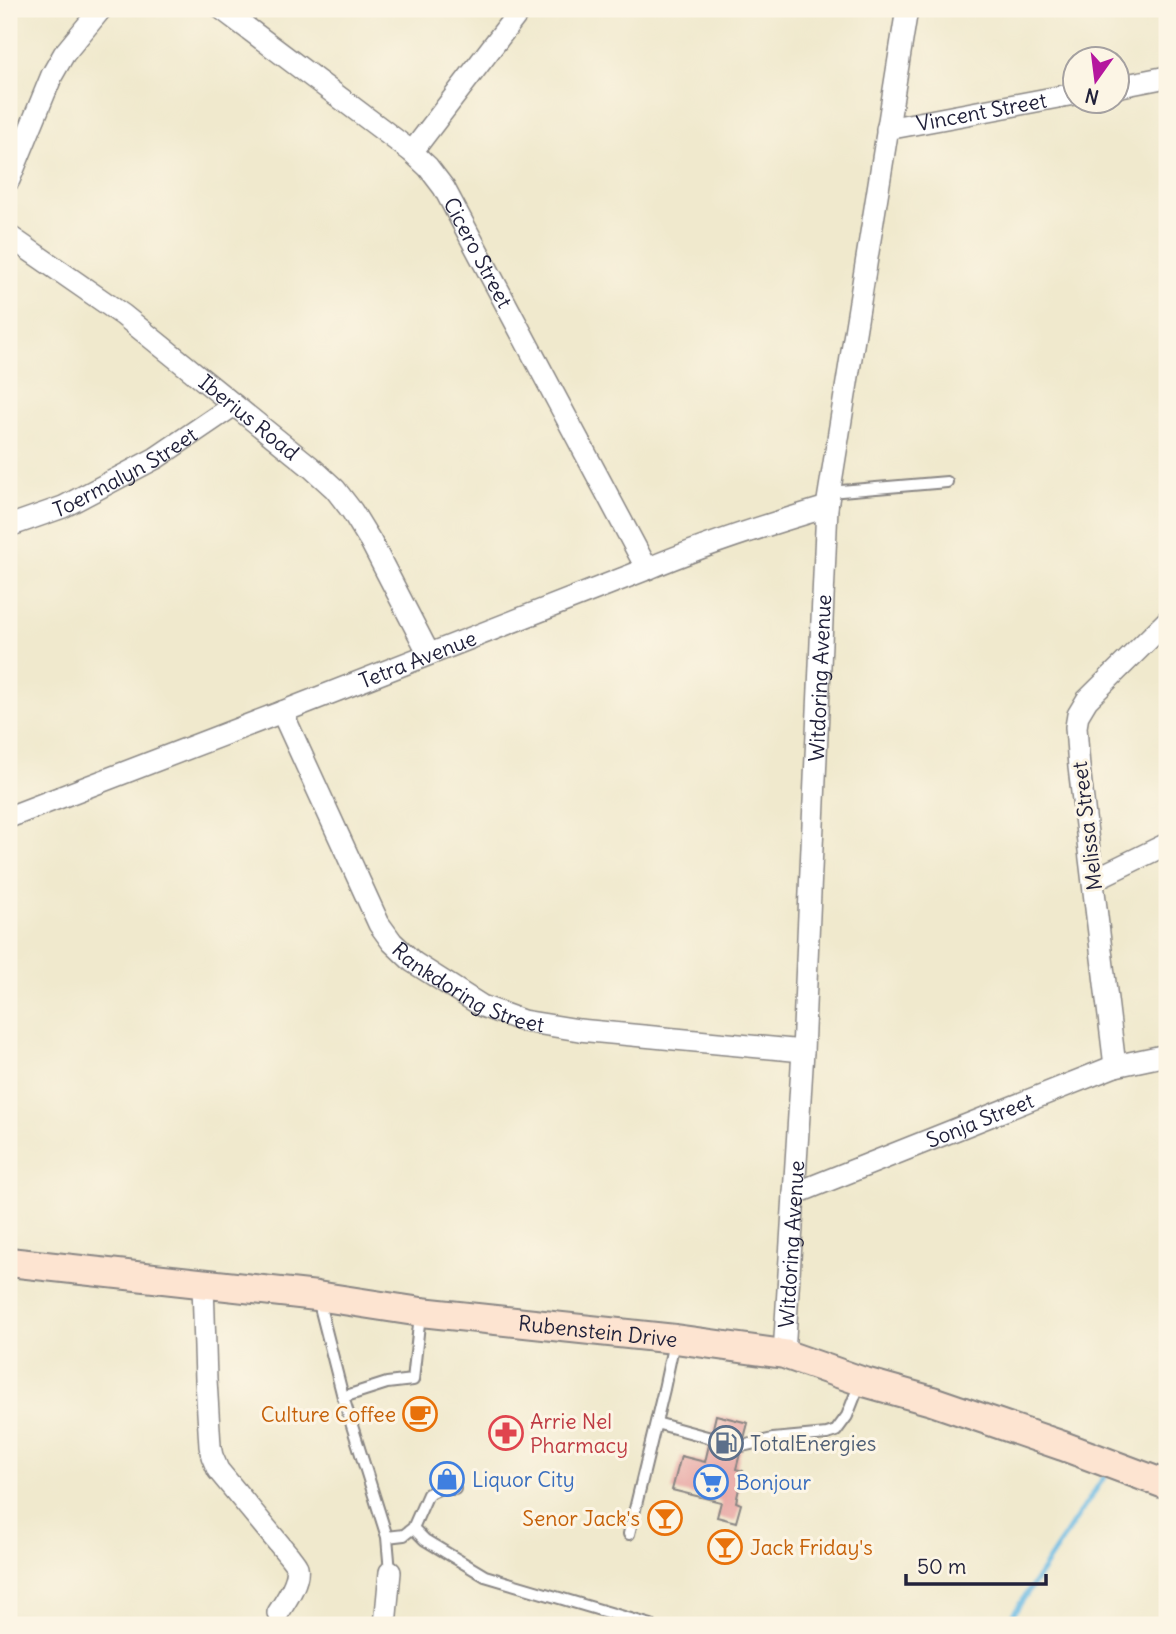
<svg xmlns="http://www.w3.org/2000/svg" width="1176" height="1634" font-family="Delius,sans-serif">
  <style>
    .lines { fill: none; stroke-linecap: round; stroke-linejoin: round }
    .stream { stroke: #68bae4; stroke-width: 5 }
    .building { fill: #e7a4a2 }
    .lane-casing { stroke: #898684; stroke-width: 14 }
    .street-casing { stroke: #898684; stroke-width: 24 }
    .secondary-casing { stroke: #898684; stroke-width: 32 }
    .lane { stroke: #fff; stroke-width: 10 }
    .street { stroke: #fff; stroke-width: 21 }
    .secondary { stroke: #fde4d1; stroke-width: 28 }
    .labels { text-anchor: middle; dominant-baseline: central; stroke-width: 6; stroke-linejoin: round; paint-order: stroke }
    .street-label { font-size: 21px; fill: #22223b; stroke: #fcf5e5 }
    .food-label { font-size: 21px; fill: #c56008; stroke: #fcf5e5; text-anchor: end }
    .health-label { font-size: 21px; fill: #be3a42; stroke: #fcf5e5; text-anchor: start }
    .service-label { font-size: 21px; fill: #4e5e75; stroke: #fcf5e5; text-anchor: start }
    .shop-label { font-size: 21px; fill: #366cbe; stroke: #fcf5e5; text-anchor: start }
  </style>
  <rect width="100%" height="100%" fill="#fcf5e5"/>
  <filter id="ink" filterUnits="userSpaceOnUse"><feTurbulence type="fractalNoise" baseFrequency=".0143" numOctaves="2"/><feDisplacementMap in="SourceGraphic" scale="14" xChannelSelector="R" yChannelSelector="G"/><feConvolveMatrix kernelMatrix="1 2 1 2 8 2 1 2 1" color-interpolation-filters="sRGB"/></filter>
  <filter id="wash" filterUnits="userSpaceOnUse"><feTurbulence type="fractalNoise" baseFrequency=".00686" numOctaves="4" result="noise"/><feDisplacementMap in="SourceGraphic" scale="28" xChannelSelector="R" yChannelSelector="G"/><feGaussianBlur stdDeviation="1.57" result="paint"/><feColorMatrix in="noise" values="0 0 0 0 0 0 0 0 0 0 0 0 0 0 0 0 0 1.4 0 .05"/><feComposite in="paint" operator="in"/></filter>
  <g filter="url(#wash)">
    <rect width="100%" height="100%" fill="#f0e9cd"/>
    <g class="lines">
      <path class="stream" d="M1006,1625L1108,1471"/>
    </g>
    <g id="blocks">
      <path class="building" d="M716,1415L748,1423L736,1469L743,1471L736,1502L741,1504L736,1522L717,1517L721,1502L672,1490L681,1456L705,1462Z"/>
    </g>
  </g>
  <g filter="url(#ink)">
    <use href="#blocks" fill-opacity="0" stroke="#898684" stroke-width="2"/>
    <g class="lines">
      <g class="lane-casing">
        <path id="lane" d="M829,492L947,482
          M318,1299L343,1397L387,1537L404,1535L413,1528L428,1494L441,1488L455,1489
          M343,1397L387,1383L413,1380L420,1315
          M656,1423L711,1438
          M742,1446L773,1439L827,1434L836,1431L847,1416L860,1383
          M413,1528L425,1540L485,1576L651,1625
          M629,1534L664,1389L674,1342
          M387,1537L390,1572"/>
      </g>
      <g class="street-casing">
        <g id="street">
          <path id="s1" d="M222,9L412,152L428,167L444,188L647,569"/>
          <path d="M1116,87L1167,77"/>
          <path id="s2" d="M887,129L1074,94"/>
          <path d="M412,152L521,9"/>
          <path d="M9,180L52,75L64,54L101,9"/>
          <path id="s3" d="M9,236L123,315L312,468L335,489L352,511L371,542L429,654"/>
          <path id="s4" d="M9,526L63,507L156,458L234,405"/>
          <path id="s5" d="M282,712L379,924L392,942L413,962L482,1006L523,1021L579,1030L803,1051"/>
          <path id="s6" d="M9,817L282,712L647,569C706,544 766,525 827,507"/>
          <path d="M1093,880L1167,844"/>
          <path d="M1115,1066L1079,767L1076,727L1078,715L1087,700L1167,621"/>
          <path id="s7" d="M794,1194L1115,1066L1167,1055"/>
          <path d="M203,1284L206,1380L210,1446L212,1456L218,1470L290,1557C292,1560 295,1563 297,1567C300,1581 285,1602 278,1613"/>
          <path id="s8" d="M784,1354L803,1051L827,507L907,9"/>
          <path d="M385,1625L390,1572"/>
        </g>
      </g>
      <g class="secondary-casing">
        <g id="secondary">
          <path id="s9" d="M9,1262L317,1296L421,1312L675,1339L784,1354L861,1381L932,1401L1063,1446L1167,1485"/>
        </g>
      </g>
      <use href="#lane" class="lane"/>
      <use href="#street" class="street"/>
      <use href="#secondary" class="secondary"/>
    </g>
  </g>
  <defs>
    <g id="cafe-ring" transform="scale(1.75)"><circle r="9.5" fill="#fcf5e5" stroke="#e8710a" stroke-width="1.5"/><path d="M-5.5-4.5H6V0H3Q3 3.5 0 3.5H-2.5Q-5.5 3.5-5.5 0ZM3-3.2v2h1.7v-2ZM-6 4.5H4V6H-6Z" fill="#e8710a"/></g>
    <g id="pharmacy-ring" transform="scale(1.75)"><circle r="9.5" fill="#fcf5e5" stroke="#e0444e" stroke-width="1.5"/><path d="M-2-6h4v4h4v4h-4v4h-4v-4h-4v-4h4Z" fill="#e0444e"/></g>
    <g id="fuel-ring" transform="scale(1.75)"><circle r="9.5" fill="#fcf5e5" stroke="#5c6f8a" stroke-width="1.5"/><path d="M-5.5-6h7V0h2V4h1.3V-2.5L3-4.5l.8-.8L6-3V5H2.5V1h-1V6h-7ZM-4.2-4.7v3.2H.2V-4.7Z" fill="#5c6f8a"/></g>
    <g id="shop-ring" transform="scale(1.75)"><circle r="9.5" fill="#fcf5e5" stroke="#3f7fe0" stroke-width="1.5"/><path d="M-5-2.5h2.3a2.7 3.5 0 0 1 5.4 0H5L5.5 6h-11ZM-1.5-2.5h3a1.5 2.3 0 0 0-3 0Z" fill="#3f7fe0"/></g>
    <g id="supermarket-ring" transform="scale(1.75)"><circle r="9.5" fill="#fcf5e5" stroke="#3f7fe0" stroke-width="1.5"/><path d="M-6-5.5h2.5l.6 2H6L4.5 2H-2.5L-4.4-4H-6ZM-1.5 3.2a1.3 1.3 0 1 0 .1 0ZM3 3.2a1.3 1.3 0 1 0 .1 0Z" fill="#3f7fe0"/></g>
    <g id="bar-ring" transform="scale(1.75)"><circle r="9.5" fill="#fcf5e5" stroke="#e8710a" stroke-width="1.5"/><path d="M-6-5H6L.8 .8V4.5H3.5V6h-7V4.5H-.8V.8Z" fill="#e8710a"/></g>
  </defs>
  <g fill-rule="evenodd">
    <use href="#cafe-ring" x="420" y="1414"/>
    <use href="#pharmacy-ring" x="506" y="1433"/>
    <use href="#fuel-ring" x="726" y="1443"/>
    <use href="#shop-ring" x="447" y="1479"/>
    <use href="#supermarket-ring" x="711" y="1482"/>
    <use href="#bar-ring" x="665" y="1518"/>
    <use href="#bar-ring" x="725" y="1547"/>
  </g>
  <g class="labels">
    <g class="street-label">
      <text stroke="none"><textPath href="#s2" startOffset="96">Vincent Street</textPath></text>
      <text stroke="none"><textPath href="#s1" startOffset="359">Cicero Street</textPath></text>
      <text stroke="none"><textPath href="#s3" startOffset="301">Iberius Road</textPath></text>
      <text stroke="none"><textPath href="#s4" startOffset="128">Toermalyn Street</textPath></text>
      <text stroke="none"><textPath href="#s6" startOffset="438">Tetra Avenue</textPath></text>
      <text stroke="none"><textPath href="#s8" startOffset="677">Witdoring Avenue</textPath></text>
      <text transform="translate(1087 826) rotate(-97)">Melissa Street</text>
      <text stroke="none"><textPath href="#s5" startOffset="346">Rankdoring Street</textPath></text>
      <text stroke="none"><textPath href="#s7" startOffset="200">Sonja Street</textPath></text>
      <text stroke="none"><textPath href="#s8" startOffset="110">Witdoring Avenue</textPath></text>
      <text stroke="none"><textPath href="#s9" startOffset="593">Rubenstein Drive</textPath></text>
    </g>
    <g class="food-label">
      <text x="396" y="1414">Culture Coffee</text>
      <text x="640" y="1518">Senor Jack's</text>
      <text x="750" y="1547" text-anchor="start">Jack Friday's</text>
    </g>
    <g class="health-label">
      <text x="530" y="1421">Arrie Nel<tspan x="530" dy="24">Pharmacy</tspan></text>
    </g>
    <g class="service-label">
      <text x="750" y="1443">TotalEnergies</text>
    </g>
    <g class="shop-label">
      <text x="472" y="1479">Liquor City</text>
      <text x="736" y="1482">Bonjour</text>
    </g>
  </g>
  <rect width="1176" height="1634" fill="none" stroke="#fcf5e5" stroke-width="35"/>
  <g transform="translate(1096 80) rotate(194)"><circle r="33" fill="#fcf5e5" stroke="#a5a1a1" stroke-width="2"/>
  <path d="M0-5L12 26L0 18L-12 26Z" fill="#b5179e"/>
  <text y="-10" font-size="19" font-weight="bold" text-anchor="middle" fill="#22223b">N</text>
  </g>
  <path d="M906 1574v10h140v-10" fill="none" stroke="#22223b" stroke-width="3.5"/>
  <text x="917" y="1574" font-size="21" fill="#22223b" stroke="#fcf5e5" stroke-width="5" paint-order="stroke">50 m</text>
</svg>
